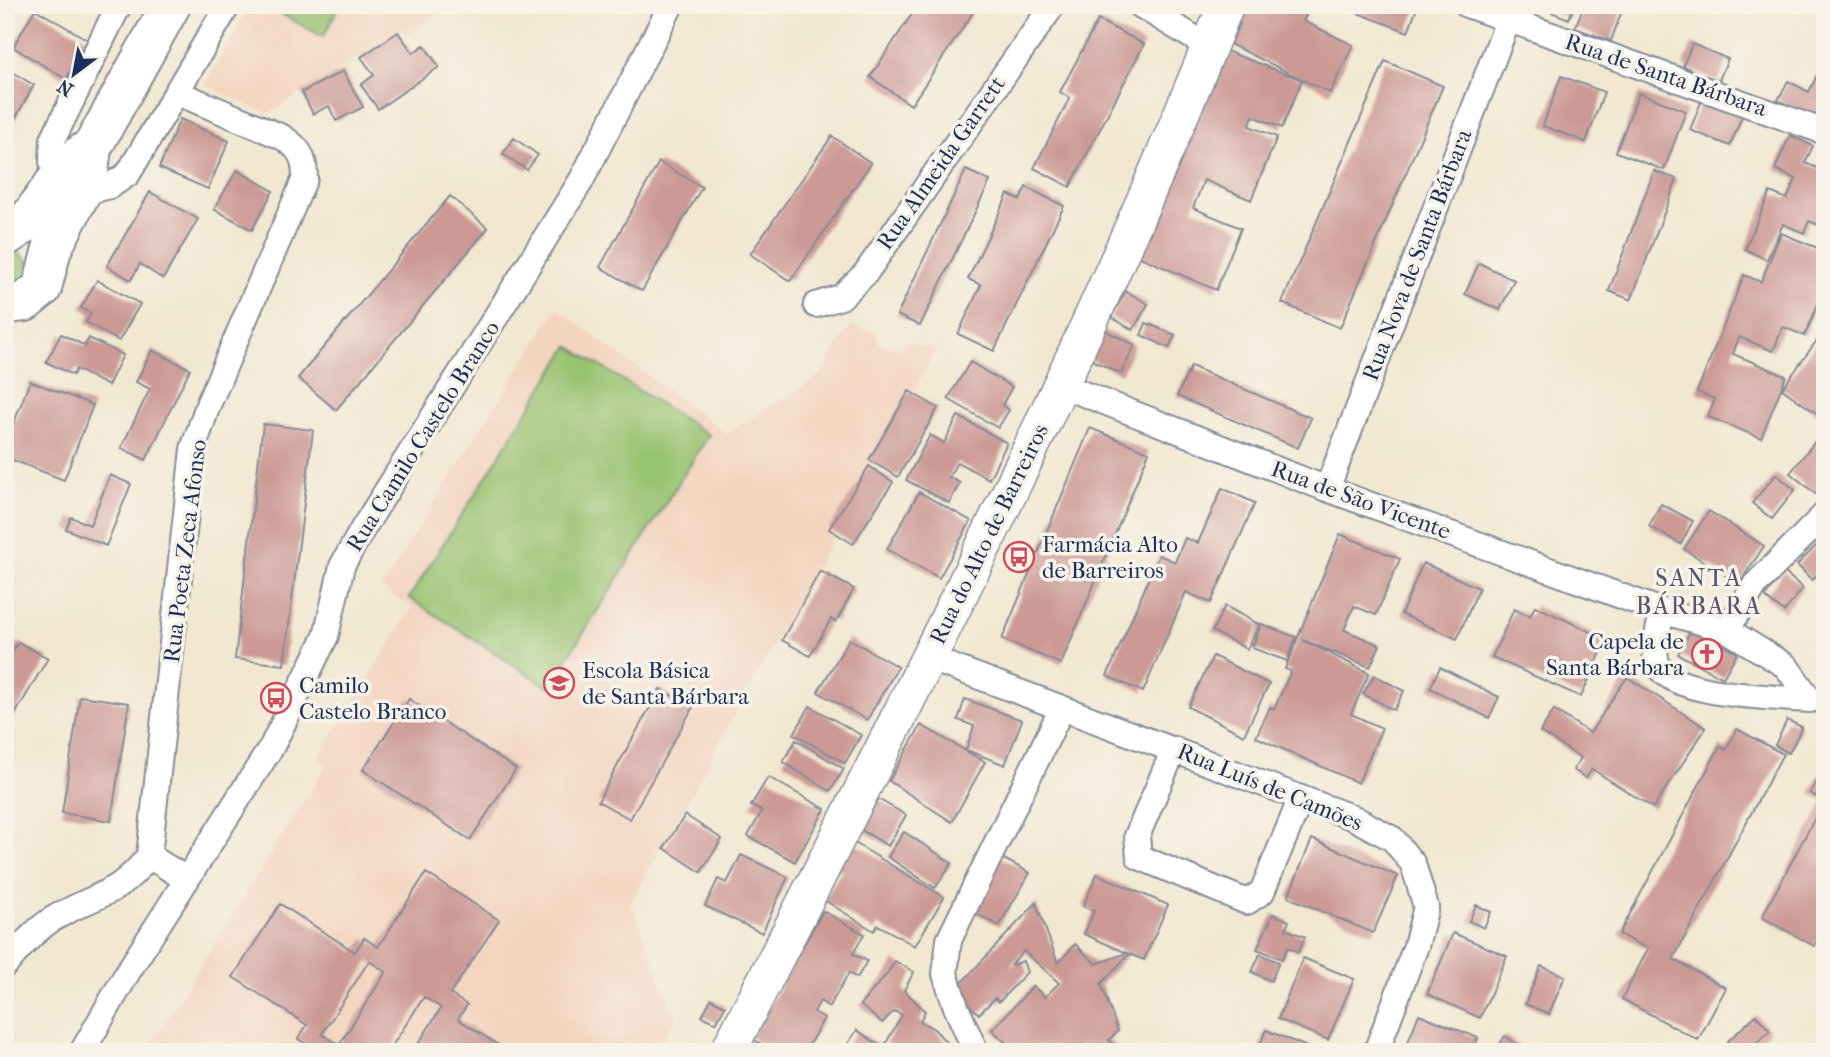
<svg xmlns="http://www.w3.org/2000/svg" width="1830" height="1057" font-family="'IM FELL French Canon',serif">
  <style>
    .built { fill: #f3d4bf }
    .green { fill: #97c270; stroke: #597867; stroke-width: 2 }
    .building { fill: #cc9994; fill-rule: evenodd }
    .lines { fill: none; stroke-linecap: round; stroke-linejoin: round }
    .street-casing { stroke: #868c98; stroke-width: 28 }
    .secondary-casing { stroke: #868c98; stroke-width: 38 }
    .primary-casing { stroke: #868c98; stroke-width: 42 }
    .street { stroke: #fff; stroke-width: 24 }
    .secondary { stroke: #fff; stroke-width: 35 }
    .primary { stroke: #fff; stroke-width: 38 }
    .labels { text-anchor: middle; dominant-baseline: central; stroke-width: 7; stroke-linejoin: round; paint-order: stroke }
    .street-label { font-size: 23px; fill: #1b2f5e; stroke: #f7f3e8 }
    .poi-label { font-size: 23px; fill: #1b2f5e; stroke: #f7f3e8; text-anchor: start }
    .neighbourhood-label { font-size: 24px; letter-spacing: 2px; fill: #595471; stroke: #f7f3e8 }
  </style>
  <rect width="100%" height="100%" fill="#f7f3e8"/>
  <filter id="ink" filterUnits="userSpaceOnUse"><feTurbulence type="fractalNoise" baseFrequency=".0143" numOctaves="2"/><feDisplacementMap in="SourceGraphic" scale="14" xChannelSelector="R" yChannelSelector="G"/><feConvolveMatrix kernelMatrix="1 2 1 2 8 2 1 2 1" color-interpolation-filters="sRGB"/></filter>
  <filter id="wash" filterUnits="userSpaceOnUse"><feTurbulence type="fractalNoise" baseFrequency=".00686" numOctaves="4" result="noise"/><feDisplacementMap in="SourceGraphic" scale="28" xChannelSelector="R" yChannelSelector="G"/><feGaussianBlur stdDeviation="1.57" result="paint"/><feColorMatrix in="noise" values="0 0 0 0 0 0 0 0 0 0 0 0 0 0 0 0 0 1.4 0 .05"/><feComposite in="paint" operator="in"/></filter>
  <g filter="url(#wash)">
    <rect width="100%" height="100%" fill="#f2e8d1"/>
    <path class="built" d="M250,5H453L409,35L403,30L268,114L205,85Z
      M557,308L726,434L819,376L851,325L875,332L880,344L897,349L909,342L936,350L631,903L676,1017L655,1052H146L327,764L318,758L412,608L381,588Z"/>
    <path class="green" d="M284,5H340L323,37L280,13Z
      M5,250H17L31,264L30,277L5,290Z
      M569,346L709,435L549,687L409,598Z"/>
    <g id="blocks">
      <path class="building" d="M918,5H978L911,105L870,77Z
        M1240,5H1311L1303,21L1353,45L1330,93L1230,44L1240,23L1233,20Z
        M1349,5H1418L1408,32L1347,9Z
        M1534,5H1574L1569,19Z
        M1584,5H1624L1611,41L1575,28Z
        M35,9L88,40L66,79L13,47Z
        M1098,20L1144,44L1070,187L1034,168L1070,98L1060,92Z
        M398,32L413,53L424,45L439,67L378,109L361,85L374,75L361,57Z
        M1692,44L1728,59L1718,82L1683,66Z
        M1226,51L1302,80L1282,128L1253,116L1249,126L1277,137L1251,200L1204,180L1193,208L1241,228L1216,290L1140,257Z
        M1825,59V125L1778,100L1788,81L1809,92Z
        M1385,61L1443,86L1340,328L1282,303Z
        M5,68L34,85L11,126L5,123Z
        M343,71L363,107L336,121L329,106L313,114L302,92Z
        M1561,76L1604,92L1586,142L1543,126Z
        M1639,93L1686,111L1664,170L1616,152Z
        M1703,97L1743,114L1730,146L1690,130Z
        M180,119L229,141L208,189L159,168Z
        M1790,135L1813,146L1805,163L1825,171V228L1809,221L1804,233L1783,224L1767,260L1745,249L1770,192L1787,199L1796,179L1775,169Z
        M832,136L871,163L790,281L750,254Z
        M514,138L538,155L527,170L503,154Z
        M659,162L702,187L642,291L600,267Z
        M237,170L273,191L252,230L214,209Z
        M966,170L990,181L920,326L897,315Z
        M1654,171L1677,179L1631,300L1609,291Z
        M1026,187L1064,206L994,351L958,334L981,285L968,279L1008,194L1020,200Z
        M150,192L198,219L163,279L140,264L131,280L107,266Z
        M450,196L488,228L336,410L298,378Z
        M1781,233L1825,251V286L1805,336L1783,327L1773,351L1739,337L1733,354L1786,376L1761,438L1708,417L1715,399L1697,392L1744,275L1761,282Z
        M1479,263L1514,280L1500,310L1465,294Z
        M97,280L140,304L119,341L86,322L91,314L81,308Z
        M1126,291L1148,304L1133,330L1111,317Z
        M1146,323L1175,335L1169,348L1141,335Z
        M1825,329V419L1782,389Z
        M1104,330L1135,345L1121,374L1090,359Z
        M61,334L85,346L89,338L123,355L108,386L76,369L73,375L46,362Z
        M152,350L190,369L146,460L121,448L150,389L136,382Z
        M970,362L1012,387L1002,405L1009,410L998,428L948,399Z
        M1191,366L1311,418L1298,448L1177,396Z
        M30,381L93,405L64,480L5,457V446Z
        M909,391L938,408L898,477L869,460Z
        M958,416L1007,443L989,479L957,462L949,477L960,483L949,503L906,480L930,435L944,443Z
        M263,424L313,430L284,665L235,659Z
        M1090,428L1149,452L1061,664L1002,639Z
        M1825,429V483L1816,494L1790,473Z
        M869,466L893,482L853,544L829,529Z
        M1776,474L1795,490L1772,519L1752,503Z
        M110,475L131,484L106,546L66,529L71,517L90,525Z
        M1222,488L1255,503L1211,603L1186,592L1143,692L1107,676L1159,555L1175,562L1185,538L1198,543Z
        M919,492L971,521L939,578L887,549Z
        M1661,504L1693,521L1681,544L1649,526Z
        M1709,511L1764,546L1739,584L1684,549Z
        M1340,534L1400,559L1376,615L1354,606L1344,630L1380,645L1370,667L1303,640L1369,673L1351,714L1382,728L1358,783L1256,737L1270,707L1274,709L1291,671L1285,669Z
        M1818,544L1825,551V568L1812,580L1797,565Z
        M1423,563L1479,588L1457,639L1401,614Z
        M820,571L854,589L836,622L831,619L810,656L782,640Z
        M1784,572L1803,588L1784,612L1765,597Z
        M1225,606L1260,625L1247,649L1212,631Z
        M1535,606L1607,639L1581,697L1492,657L1514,609L1530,616Z
        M1261,624L1296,637L1287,661L1252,648Z
        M1692,628L1737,653L1723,678L1678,654Z
        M849,639L898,667L867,720L818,692Z
        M18,642L48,658L10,723L5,721V665Z
        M1213,656L1269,684L1244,735L1188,707Z
        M1440,667L1499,697L1489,718L1430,688Z
        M1374,675L1404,691L1394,710L1363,694Z
        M1627,677L1706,728L1653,808L1592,769L1586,778L1573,770L1581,758L1540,732L1554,710L1590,733Z
        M660,689L693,707L630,819L598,801Z
        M80,696L129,703L111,821L62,813Z
        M409,699L516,769L470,840L363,770Z
        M965,699L1022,720L1005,765L966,750L974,726L958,720Z
        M810,706L861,735L845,763L794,734Z
        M1787,720L1802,727L1789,753L1775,745Z
        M921,725L985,762L952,822L889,781Z
        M1737,729L1783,754L1673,959L1726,988L1698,1040L1622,999L1648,949L1619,934L1720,746L1726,750Z
        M796,740L844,769L830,791L783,762Z
        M1825,764V926L1814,946L1762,917L1824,801L1810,793Z
        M768,777L825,809L795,862L748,836L762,811L751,806Z
        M878,799L906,815L888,846L860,829Z
        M685,815L722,839L701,872L664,848Z
        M904,832L952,863L935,888L888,857Z
        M1312,839L1398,876L1373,933L1288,897Z
        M853,842L944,897L915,946L878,925L874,931L824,900L842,870L838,868Z
        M741,855L788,877L762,933L705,906L718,879L727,883Z
        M1002,858L1030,873L999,926L972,911Z
        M426,873L499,920L450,994L467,1005L458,1019L509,1052H413L441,1008L424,997L388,1052H310L313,1048L298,1039L307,1025L233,977L280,904L355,952L364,938L378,947ZM369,961L386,972L339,1045L322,1034Z
        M1097,874L1168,905L1144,960L1129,954L1101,984L1118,1031L1109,1040L1122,1052H1088L1081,1045L1075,1052H1057L1050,1046L1044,1052H1016L992,1030L1033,986L1045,997L1059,983L1024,951L1010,966L1023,961L1027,972L999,1002L995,998L979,1014L954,991L1036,903L1058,963L1075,944L1096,964L1127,953L1084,934L1094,911L1083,906Z
        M1476,905L1491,912L1484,928L1469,921Z
        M823,911L864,934L853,954L867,961L857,978L849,973L829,1007L820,1001L814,1012L824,1018L805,1052H775L751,1038Z
        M1273,914L1289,921L1286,929L1305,937L1298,952L1288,947L1282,959L1257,949Z
        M1453,933L1507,956L1480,1018L1427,994Z
        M1260,954L1279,962L1271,981L1252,972Z
        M1303,958L1354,979L1328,1040L1278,1019Z
        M895,961L914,972L904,990L925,1011L920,1021L934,1029L950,1046L944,1052H894L886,1043L902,1015L894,1011L882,1023L860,1005L887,974Z
        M1541,966L1565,976L1549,1014L1525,1004Z
        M711,999L725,1006L716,1023L702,1016Z
        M1419,1014L1478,1038L1472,1052H1404Z
        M1756,1015L1770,1031L1746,1052H1738L1728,1041Z
        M857,1030L880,1046L877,1052H851L845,1048Z
        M1266,1030L1319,1052H1257Z
        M1505,1036L1529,1052H1495Z"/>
    </g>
  </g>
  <g filter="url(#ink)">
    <use href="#blocks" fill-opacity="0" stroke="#868c98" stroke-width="2"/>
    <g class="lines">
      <g class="street-casing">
        <path id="street" d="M1140,5L1209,47
          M1467,5L1825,132
          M178,93L282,137C300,148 305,158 305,178L208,405L193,449L149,856L186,879
          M59,178L52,162L53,139L119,5
          M80,194L110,186L128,174L228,5
          M816,305L841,297L865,274L1053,5
          M1061,385L1327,489L1662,611L1727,630L1786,666L1810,700C1777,697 1673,697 1658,665C1651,651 1660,626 1662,611
          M1327,489L1514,5
          M1727,630L1755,585L1825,514
          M929,658L1354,818L1393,839L1413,864L1426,907L1416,946L1376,1052
          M1174,749L1137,836L1139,857L1247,902L1262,892L1301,798
          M5,965C21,947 37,927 58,916C100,892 116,897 149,856
          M82,1052L129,970L272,746L326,636L342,566L362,530L581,181L671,5
          M976,1052L956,1007L945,974L949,940L1062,708"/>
      </g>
      <g class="secondary-casing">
        <path id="secondary" d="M728,1052C904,708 1083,364 1226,5"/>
      </g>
      <g class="primary-casing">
        <path id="primary" d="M5,237L25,224L70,162L93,146L171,5
          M5,304L25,302L42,288L52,249L88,179L92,148"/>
      </g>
      <use href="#street" class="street"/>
      <use href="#secondary" class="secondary"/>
      <use href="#primary" class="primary"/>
    </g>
  </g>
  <defs>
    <g id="bus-ring" transform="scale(1.575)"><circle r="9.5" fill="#f7f3e8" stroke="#d1495b" stroke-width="1.5"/><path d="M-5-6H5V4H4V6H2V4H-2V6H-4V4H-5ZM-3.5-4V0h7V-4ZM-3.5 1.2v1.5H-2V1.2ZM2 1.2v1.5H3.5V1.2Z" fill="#d1495b"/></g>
    <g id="church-ring" transform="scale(1.575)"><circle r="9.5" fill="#f7f3e8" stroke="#d1495b" stroke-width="1.5"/><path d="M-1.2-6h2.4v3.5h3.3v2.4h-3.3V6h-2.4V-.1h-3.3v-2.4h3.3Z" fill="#d1495b"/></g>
    <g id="school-ring" transform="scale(1.575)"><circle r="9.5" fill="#f7f3e8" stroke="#d1495b" stroke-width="1.5"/><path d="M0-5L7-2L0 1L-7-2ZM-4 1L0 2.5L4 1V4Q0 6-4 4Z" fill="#d1495b"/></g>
  </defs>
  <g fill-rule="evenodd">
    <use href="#bus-ring" x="1019" y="557"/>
    <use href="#church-ring" x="1707" y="654"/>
    <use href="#school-ring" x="559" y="683"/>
    <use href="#bus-ring" x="276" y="698"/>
  </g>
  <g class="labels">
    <g class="street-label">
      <text transform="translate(1666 75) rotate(19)">Rua de Santa Bárbara</text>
      <text transform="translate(941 163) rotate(-55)">Rua Almeida Garrett</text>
      <text transform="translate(1417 255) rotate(-69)">Rua Nova de Santa Bárbara</text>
      <text transform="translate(423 436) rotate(-58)">Rua Camilo Castelo Branco</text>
      <text transform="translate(1361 500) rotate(20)">Rua de São Vicente</text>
      <text transform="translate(989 534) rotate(-64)">Rua do Alto de Barreiros</text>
      <text transform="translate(185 551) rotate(-83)">Rua Poeta Zeca Afonso</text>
      <text transform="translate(1270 787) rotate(22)">Rua Luís de Camões</text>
    </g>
    <g class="poi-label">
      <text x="1042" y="544">Farmácia Alto<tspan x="1042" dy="26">de Barreiros</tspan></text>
      <text x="1684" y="641" text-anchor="end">Capela de<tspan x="1684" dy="26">Santa Bárbara</tspan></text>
      <text x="582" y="670">Escola Básica<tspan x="582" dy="26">de Santa Bárbara</tspan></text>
      <text x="299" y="685">Camilo<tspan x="299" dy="26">Castelo Branco</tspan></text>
    </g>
    <g class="neighbourhood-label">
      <text x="1699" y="578">SANTA<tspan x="1699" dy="28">BÁRBARA</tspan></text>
    </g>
  </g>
  <rect width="1830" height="1057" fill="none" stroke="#f7f3e8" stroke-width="28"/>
  <g transform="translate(74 74) rotate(212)" stroke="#f7f3e8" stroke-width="5" paint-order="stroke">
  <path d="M0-5L12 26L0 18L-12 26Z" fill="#1b2f5e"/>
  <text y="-10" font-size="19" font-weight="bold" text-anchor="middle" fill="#1b2f5e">N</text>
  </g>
</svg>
